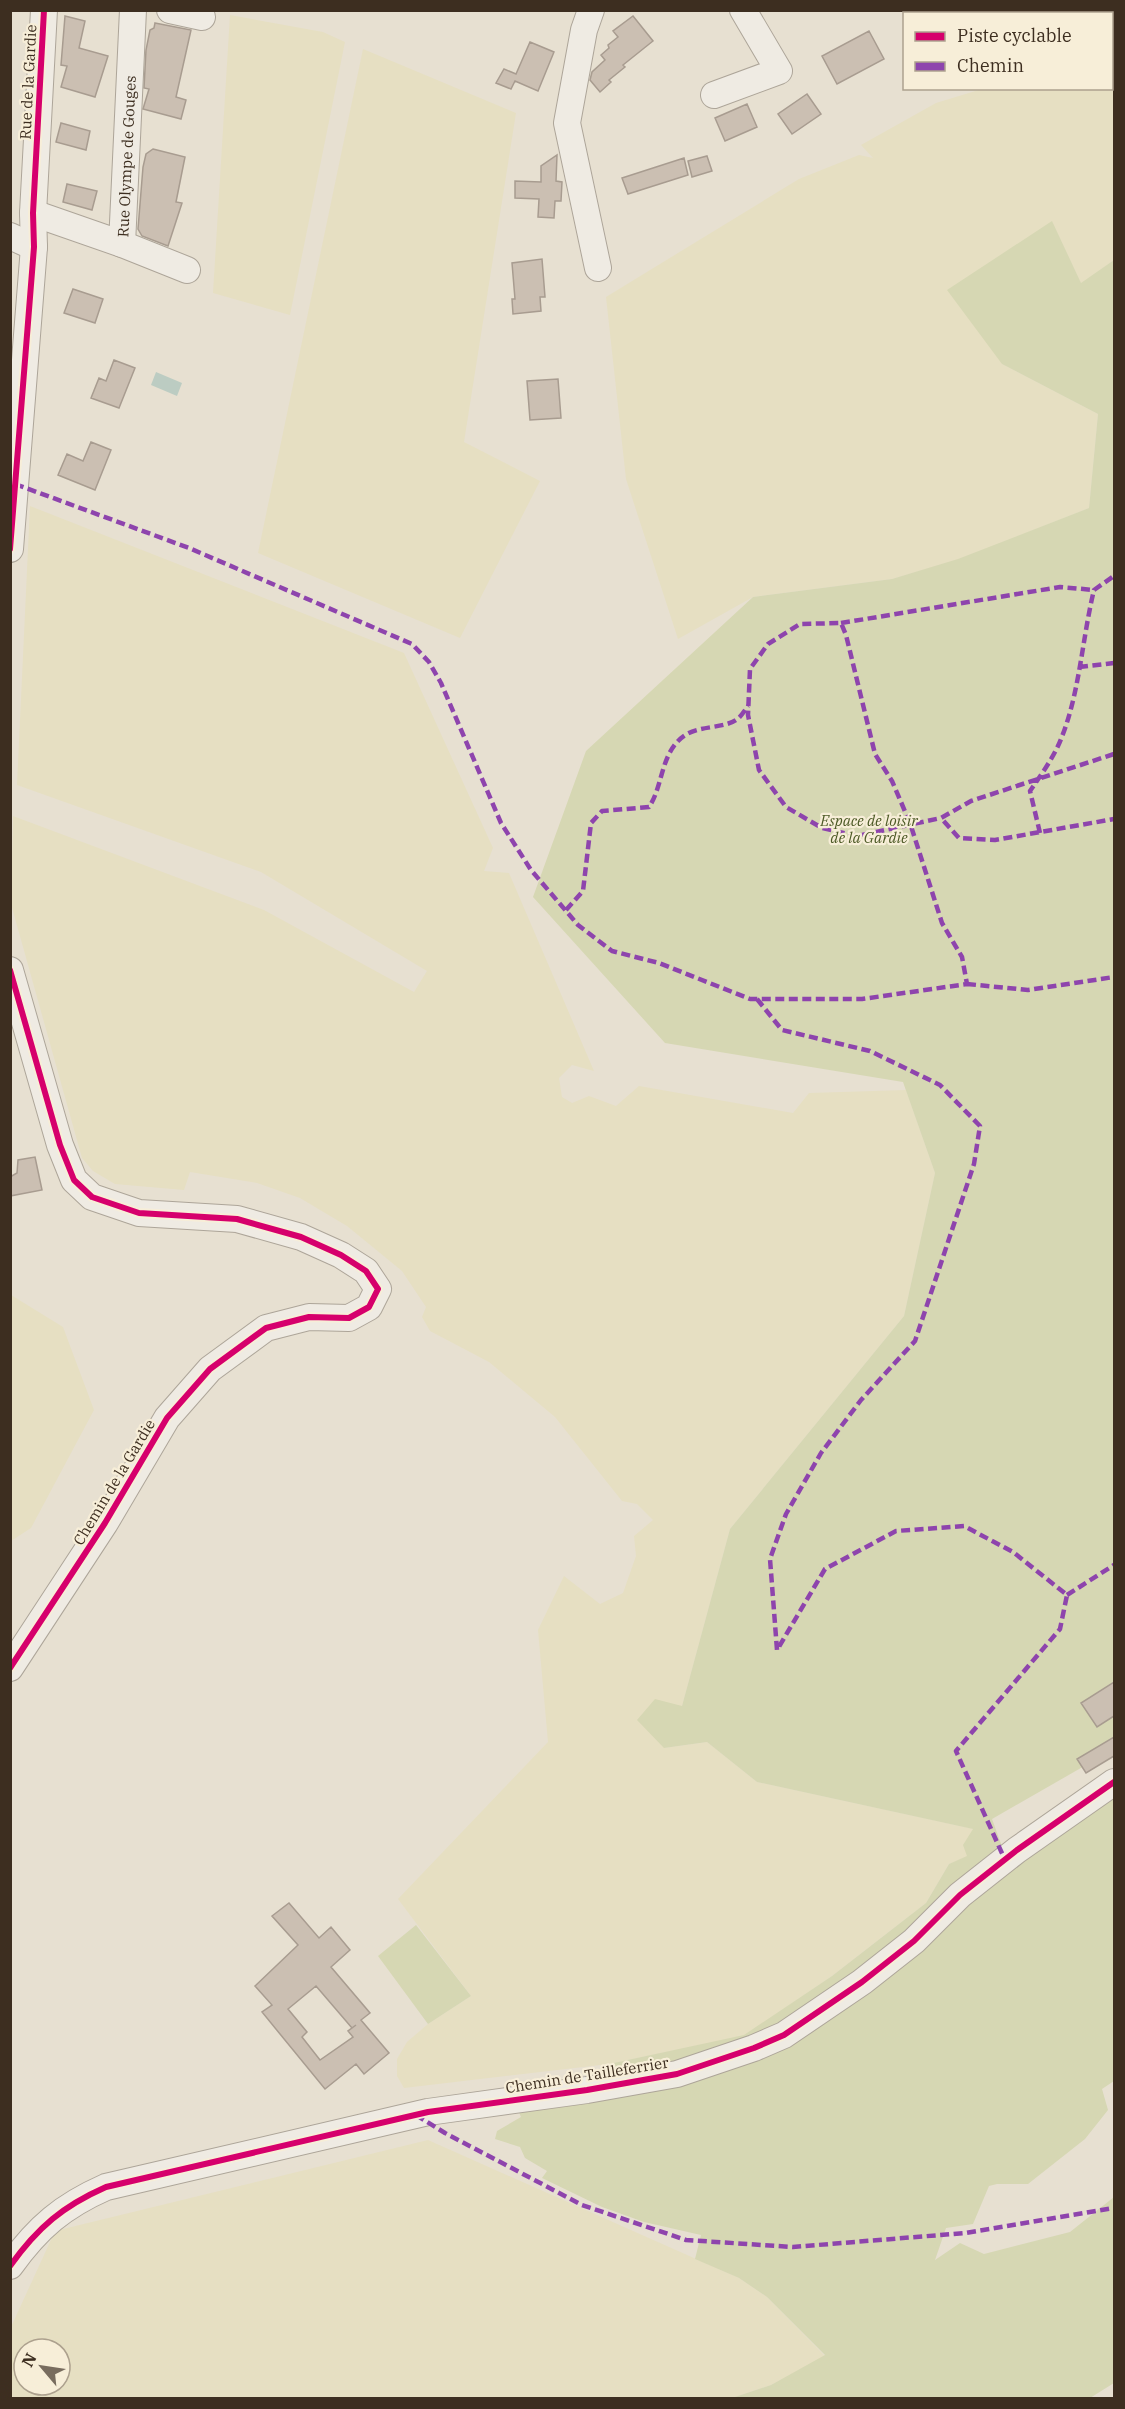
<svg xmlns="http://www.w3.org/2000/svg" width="1125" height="2409" font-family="'IBM Plex Serif',serif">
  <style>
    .farmland { fill: #e6dfc2; fill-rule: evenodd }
    .green { fill: #d6d7b3 }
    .water { fill: #bcccc2 }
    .building { fill: #cbbfb2; stroke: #a89c90; stroke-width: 1.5; fill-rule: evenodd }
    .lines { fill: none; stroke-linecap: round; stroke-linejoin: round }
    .minor-casing { stroke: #ada599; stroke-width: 28 }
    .minor { stroke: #efebe3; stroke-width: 26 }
    .quiet { stroke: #8e44ad; stroke-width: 4.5; stroke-dasharray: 9 4.5; stroke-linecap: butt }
    .cycleway-casing { stroke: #f7eed8; stroke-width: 10 }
    .cycleway { stroke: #d6006c; stroke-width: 6 }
    .labels { text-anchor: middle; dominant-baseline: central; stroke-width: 4.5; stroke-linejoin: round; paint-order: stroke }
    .street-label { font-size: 15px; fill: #3d2e20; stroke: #f7eed8 }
    .park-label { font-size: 15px; font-style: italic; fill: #4d5a26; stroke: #f7eed8 }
  </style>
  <rect width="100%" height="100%" fill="#e7e0d1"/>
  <path class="farmland" d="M988,11H1114V260L1081,284L1052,222L1002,364L1098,414L1089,508L958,560L892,579L753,597L678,639L626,479L606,297L799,179L859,155L873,158L861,145L936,103L982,89L1112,88V14H989Z
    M230,15L323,32L345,42L290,315L213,293Z
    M363,49L516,113L464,442L540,481L460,638L258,553Z
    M30,506L404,653L493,848L484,871L509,873L594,1071L572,1065L559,1078L562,1097L572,1103L589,1096L616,1106L639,1086L793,1113L809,1093L906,1090L935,1173L904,1316L730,1529L682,1706L664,1748L707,1742L757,1782L974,1829L967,1857L949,1864L926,1903L832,1976L744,2036L609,2064L404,2088L397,2076V2059L407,2042L428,2024L471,1996L398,1899L548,1742L538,1630L564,1576L600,1604L623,1593L636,1556L634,1536L653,1520L637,1504L622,1501L555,1417L489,1362L430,1331L422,1317L426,1307L402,1271L347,1226L300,1198L257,1183L190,1172L184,1190L115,1184L93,1171L82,1158L11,904L13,816L264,910L414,992L427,971L261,872L17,785Z
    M11,1295L63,1327L94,1410L31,1528L11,1541Z
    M428,2140L739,2278L767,2297L825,2356L771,2385L732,2398H11V2327L55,2231ZM24,2349H60V2385H24Z"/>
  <path class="green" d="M1052,221L1081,283L1114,260V1749L992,1819L1008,1863L1114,1790V2081L1102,2089L1108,2110L1085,2139L1028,2184H997L989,2186L973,2224L946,2228L935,2260L960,2243L984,2254L1070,2232L1114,2197V2383L1090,2398H732L771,2385L825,2355L767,2297L739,2278L695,2259L701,2235L644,2222L602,2207L542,2178L547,2171L525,2158L520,2147L495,2139L497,2131L521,2117L518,2110L598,2101L624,2075L609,2064L744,2035L832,1976L926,1903L949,1864L967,1856L963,1845L973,1829L757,1782L707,1742L664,1748L637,1720L655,1699L682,1706L730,1529L904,1316L935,1173L903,1082L665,1043L533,897L586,751L753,597L892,579L958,559L1089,508L1098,414L1002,364L947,290Z
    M416,1925L471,1996L428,2024L378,1956Z"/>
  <path class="water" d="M156,372L182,383L177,396L151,385Z"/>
  <path class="building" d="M65,16L85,21L79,48L108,56L95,97L61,87L67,66L61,65Z
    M633,16L653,41L623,65L625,67L609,80L611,82L600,92L590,80L592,72L605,60L601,55L609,48L608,45L618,37L613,31Z
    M155,23L191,30L176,97L186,100L181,119L143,109L149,89L144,88L146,50L150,30L154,28Z
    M869,31L884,59L837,84L822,56Z
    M530,42L554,52L538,91L515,81L511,89L496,83L504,69L516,74Z
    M807,94L821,114L792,134L778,114Z
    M747,104L757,127L725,141L715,118Z
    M61,123L90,131L86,150L56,142Z
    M153,149L185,157L176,202L182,203L168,246L142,236L138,229L143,167L146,154Z
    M557,155L556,181L562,182L561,201H555L554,218L538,217L539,199L515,198V181L541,182V166Z
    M707,156L712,171L692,177L688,161Z
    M684,158L688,175L628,194L622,178Z
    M67,184L97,191L92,210L63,202Z
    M542,259L545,297H540L541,311L513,314L512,299H515L512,263Z
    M73,289L103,299L95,323L64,313Z
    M114,360L135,368L119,408L91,398L99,378L106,381Z
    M558,379L561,418L530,420L527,381Z
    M91,442L111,450L95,490L58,475L67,454L83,461Z
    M35,1157L42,1190L10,1196V1177L17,1173L18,1160Z
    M1114,1682V1716L1097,1727L1081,1703Z
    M1114,1737V1756L1086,1773L1077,1759Z
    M289,1903L319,1938L331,1927L350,1950L331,1967L370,2013L361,2020L389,2053L364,2074L356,2064L325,2089L262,2012L272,2005L255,1986L298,1945L272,1916ZM316,1986L352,2028L356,2025L348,2031L353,2037L320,2060L302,2037L307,2032L288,2009Z"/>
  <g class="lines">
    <g class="minor-casing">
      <g id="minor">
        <path d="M170,10L202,17"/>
        <path d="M591,10L584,30L567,123L598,268"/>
        <path d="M714,95L779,71L743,10"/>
        <path id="s1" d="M33,213L122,244L133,10"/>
        <path d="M10,236L34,247"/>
        <path d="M122,244L187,270"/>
        <path d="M10,549L34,247L33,213L44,10"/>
        <path d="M10,970L60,1145L74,1180L92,1197L139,1213L237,1219L301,1237L341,1255L366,1271L378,1289L369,1307L349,1318L309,1317L266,1328L210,1369L167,1418L105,1523L10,1668"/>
        <path d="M10,2266C38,2227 63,2206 106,2187L428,2112L587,2090L677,2074L754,2048L784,2035L862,1982L914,1941L960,1895L1017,1850L1114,1782"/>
      </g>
    </g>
    <use href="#minor" class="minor"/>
    <path class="quiet" d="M15,484L189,548L412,644L429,662L441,683L501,823L531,870L578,925L612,951L659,963L750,999H862L967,984L962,957L942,923L910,823L892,781L875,754L846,635L841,623L800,624L768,644L750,669L748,715L759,770L786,807L822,828L857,836L941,818
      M841,623L1060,587L1094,590
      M1079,667L1114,663
      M1114,754L971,801L941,818L959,838L995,840L1114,819
      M1040,833L1030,791C1041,775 1054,757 1061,739C1080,692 1082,639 1094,590L1114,576
      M566,910L583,891L591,823L602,811L649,807C664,785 660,750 687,734C701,726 724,728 736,720C741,717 745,710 748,706
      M967,984L1028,990L1114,977
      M757,999L782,1030L870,1051L940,1085L980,1126L974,1164L915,1341L861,1400L821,1453L786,1514L770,1559L777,1650L825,1569L896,1531L964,1526L1013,1552L1067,1595L1060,1629L956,1751L1005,1860
      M1067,1595L1114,1565
      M416,2115L445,2133L582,2205L686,2240L793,2247L965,2233L1114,2208"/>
    <g class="cycleway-casing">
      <path id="cycleway" d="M10,549L34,247L33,213L44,10
        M10,970L60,1145L74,1180L92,1197L139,1213L237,1219L301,1237L341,1255L366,1271L378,1289L369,1307L349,1318L309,1317L266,1328L210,1369L167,1418L105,1523L10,1668
        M10,2266C38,2227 63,2206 106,2187L428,2112L587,2090L677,2074L754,2048L784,2035L862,1982L914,1941L960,1895L1017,1850L1114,1782"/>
    </g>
    <use href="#cycleway" class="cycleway"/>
  </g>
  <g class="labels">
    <g class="street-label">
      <text transform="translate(28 82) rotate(-87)">Rue de la Gardie</text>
      <text stroke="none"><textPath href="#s1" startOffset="182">Rue Olympe de Gouges</textPath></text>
      <text transform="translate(114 1482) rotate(-59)">Chemin de la Gardie</text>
      <text transform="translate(587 2075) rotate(-9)">Chemin de Tailleferrier</text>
    </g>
    <g class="park-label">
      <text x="869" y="820">Espace de loisir<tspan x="869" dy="17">de la Gardie</tspan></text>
    </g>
  </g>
  <rect width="1125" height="2409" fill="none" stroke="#3d2e20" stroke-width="24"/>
  <rect x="903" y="12" width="210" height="78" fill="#f7eed8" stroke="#ada18e" stroke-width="1.5"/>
  <rect x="915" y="32" width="30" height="9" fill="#d6006c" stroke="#ada18e" stroke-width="1.5"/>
  <text x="957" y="42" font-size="18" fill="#3d2e20">Piste cyclable</text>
  <rect x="915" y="62" width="30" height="9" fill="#8e44ad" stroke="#ada18e" stroke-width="1.5"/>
  <text x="957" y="72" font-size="18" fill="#3d2e20">Chemin</text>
  <g transform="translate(42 2367) rotate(299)"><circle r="28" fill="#f7eed8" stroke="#ada18e" stroke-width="1.5"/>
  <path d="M0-4.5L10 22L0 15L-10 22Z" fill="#786c5e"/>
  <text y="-9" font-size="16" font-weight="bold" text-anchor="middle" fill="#3d2e20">N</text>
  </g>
</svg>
